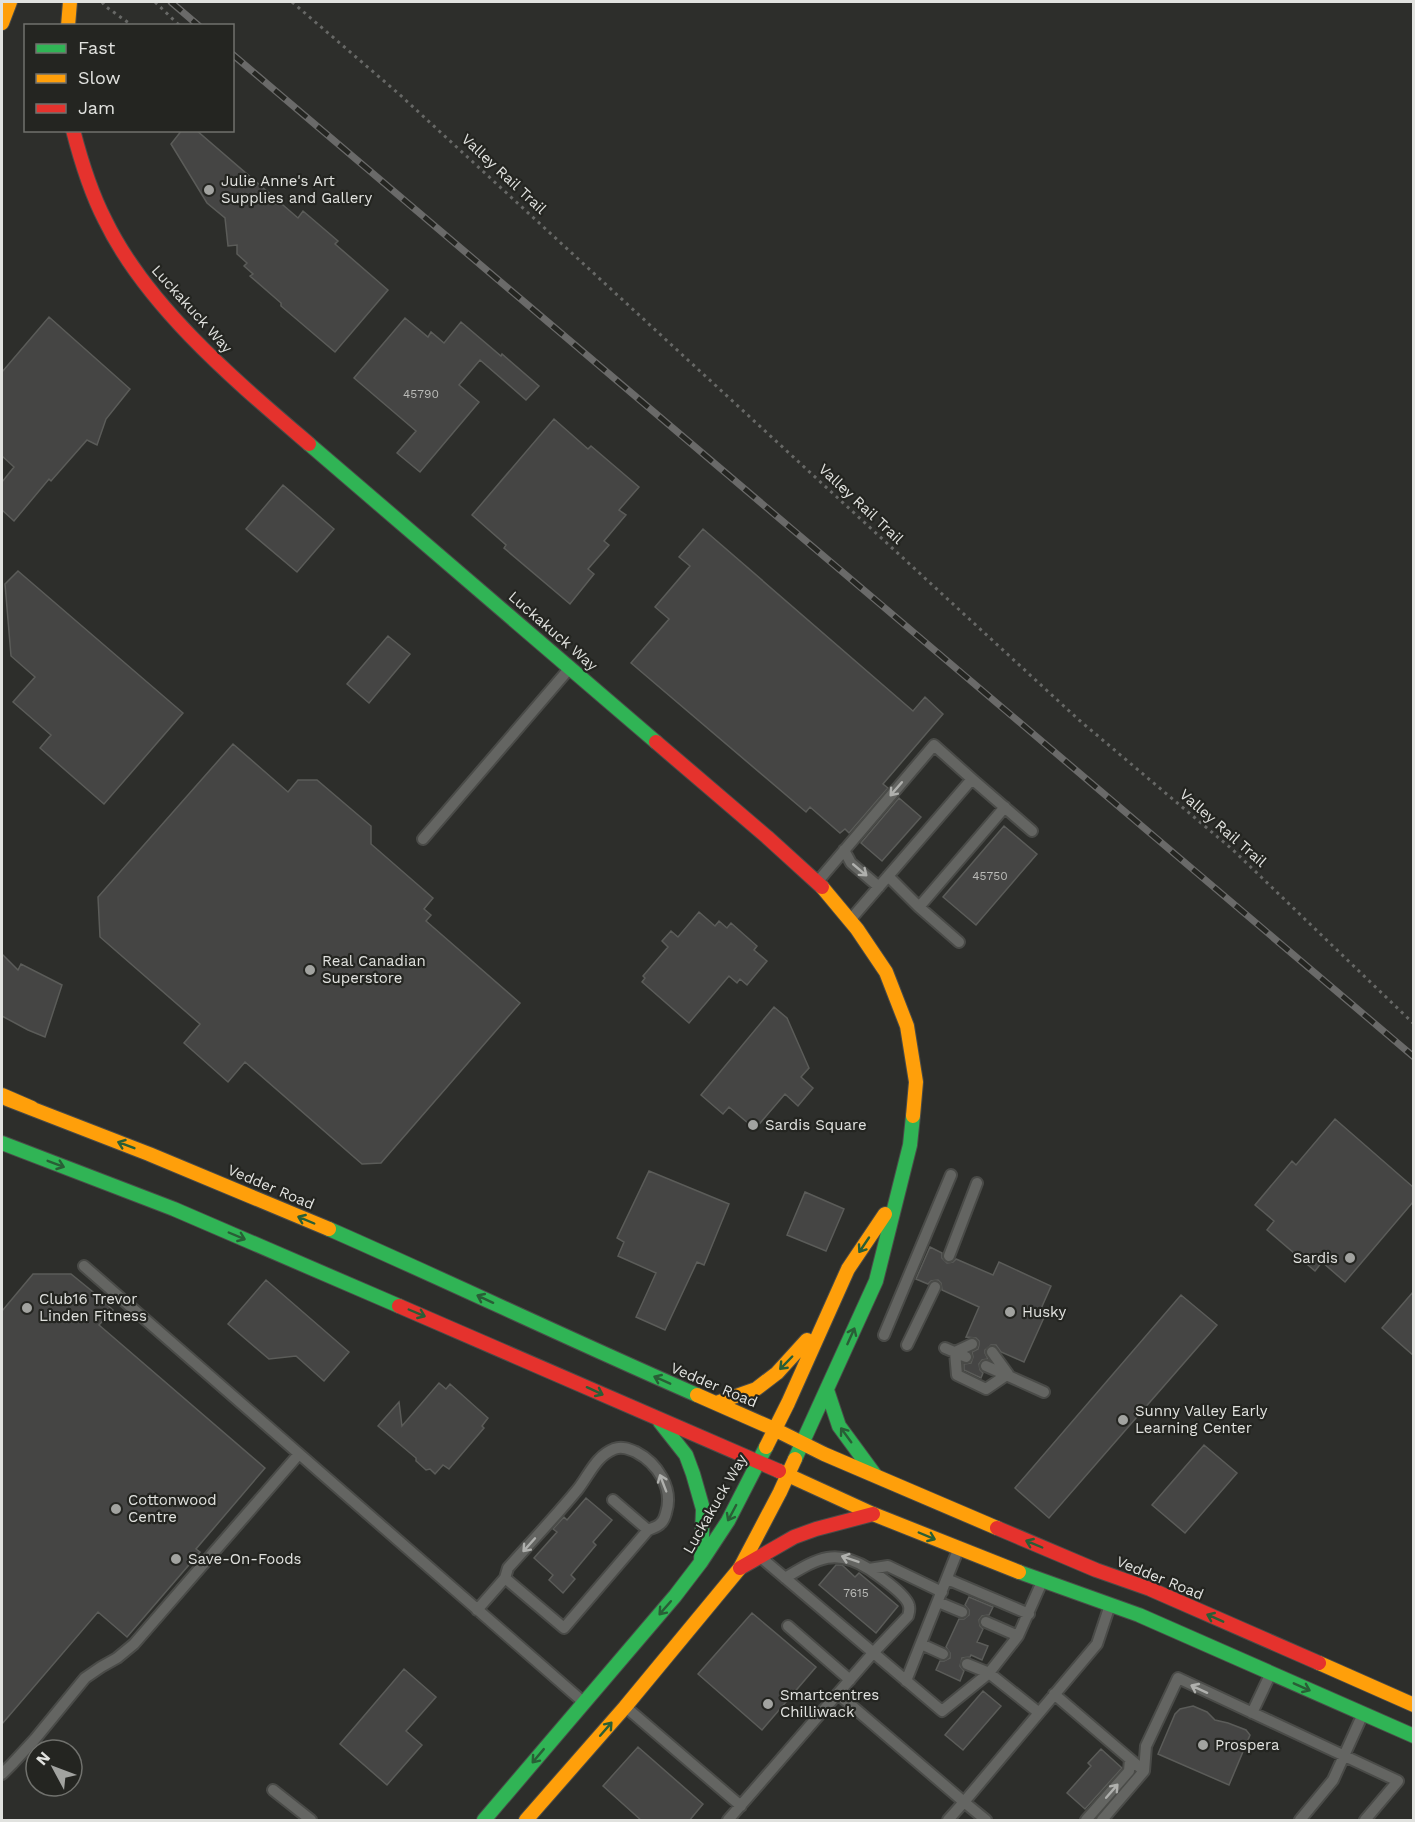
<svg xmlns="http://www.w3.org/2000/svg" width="1415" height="1822" font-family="'Work Sans',sans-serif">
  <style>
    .building { fill: #454544; stroke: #5b5c59; stroke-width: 1.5 }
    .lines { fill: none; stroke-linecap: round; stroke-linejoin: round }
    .lane-casing { stroke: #4a4b48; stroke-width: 14 }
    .fast-casing { stroke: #4a4b48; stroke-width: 16 }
    .slow-casing { stroke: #4a4b48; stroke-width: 16 }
    .jam-casing { stroke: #4a4b48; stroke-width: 16 }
    .path { stroke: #676866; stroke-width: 3; stroke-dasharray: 3 4.5; stroke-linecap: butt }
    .lane { stroke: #646562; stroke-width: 10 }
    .fast { stroke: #30b455; stroke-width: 14 }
    .slow { stroke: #ff9f0a; stroke-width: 14 }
    .jam { stroke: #e5322d; stroke-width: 14 }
    .rail-casing { stroke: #6a6a69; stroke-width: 7 }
    .rail { stroke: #242521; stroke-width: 4.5; stroke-dasharray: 14; stroke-linecap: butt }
    .oneway { stroke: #afb0ad }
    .oneway2 { stroke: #295e36 }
    .poi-dot { fill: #a2a3a0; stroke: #242521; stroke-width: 2 }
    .labels { text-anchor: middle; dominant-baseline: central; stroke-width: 4.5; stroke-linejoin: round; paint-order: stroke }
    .number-label { font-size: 12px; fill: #babbb8 }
    .street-label { font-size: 15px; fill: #e1e2df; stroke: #242521 }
    .poi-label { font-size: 15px; fill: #e1e2df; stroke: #242521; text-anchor: start }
  </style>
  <rect width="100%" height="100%" fill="#2d2e2b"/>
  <path class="building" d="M182,130H196L298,218L303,211L338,241L335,244L388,290L335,352L281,306V303L250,276L253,274L244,266L247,263L237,254V245L228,246L225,218L207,203L171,144Z
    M49,317L130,389L106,419L97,445L87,440L51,481L49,479L14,521L2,510V482L14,467L2,456V372Z
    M405,318L428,337L431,332L444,343L461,322L501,356L502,354L539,386L526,400L480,360L459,385L479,402L420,472L397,453L416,431L354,378Z
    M554,419L588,449L591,446L639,487L619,510L626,515L604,541L609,545L588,569L594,574L570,604L504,548L506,545L472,515Z
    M283,485L334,529L297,572L246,529Z
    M703,529L913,711L925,697L943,714L883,784L888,788L849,833L845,829L840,833L810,807L806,812L631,663L669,619L655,607L690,566L679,557Z
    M18,571L183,713L104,804L40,748L51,735L13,702L35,677L11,656L5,584Z
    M388,636L410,654L369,703L347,684Z
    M233,744L288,792L298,780H317L371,826V844L433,898L424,909L431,915L426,921L520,1003L381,1163L362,1164L245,1062L228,1082L184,1043L200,1024L100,937L98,897Z
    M899,798L921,817L882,861L861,843Z
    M1004,826L1037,854L976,925L943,897Z
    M699,912L715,926L719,921L727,928L731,923L757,946L754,950L767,961L747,985L740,979L737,983L729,976L689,1023L642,982L645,978L643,976L668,947L662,941L671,931L678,937Z
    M2,954L18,970L21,964L62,985L45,1037L28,1030L2,1016Z
    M774,1007L787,1018L809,1068L801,1077L813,1088L798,1106L785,1094L755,1129L729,1107L723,1114L701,1095Z
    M1335,1119L1413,1187V1202L1345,1282L1322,1262L1315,1271L1267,1230L1274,1221L1255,1205L1292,1161L1296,1165Z
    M649,1171L729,1204L704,1265L697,1262L665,1330L636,1317L656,1273L618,1256L624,1242L617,1238Z
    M805,1192L844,1209L826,1251L787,1235Z
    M930,1247L942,1253V1258L947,1263L953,1262L956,1259L993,1275L999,1262L1051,1286L1040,1311L1046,1313L1024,1362L1001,1352L996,1345H991L985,1350V1353L988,1359L982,1360L979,1364L980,1370L983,1373L981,1378L964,1370V1364L971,1363L973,1357L972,1352L978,1349L979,1345V1341L976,1338L966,1337L979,1307L942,1290L941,1283L938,1280L931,1281L928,1284L916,1279Z
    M33,1274H71L98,1296L113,1310L99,1325L265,1468L196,1549L200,1552L127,1637L98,1612L2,1724V1311Z
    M266,1280L349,1352L324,1381L296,1356L269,1359L228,1324Z
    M1413,1292V1355L1382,1328Z
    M1181,1295L1217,1325L1049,1518L1015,1488Z
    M439,1383L446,1389L450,1384L488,1418L482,1426L484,1428L449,1469L443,1465L435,1474L430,1469L426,1470L416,1461V1458L378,1426L399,1402L402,1426Z
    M1204,1445L1237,1473L1185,1533L1152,1505Z
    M586,1498L612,1520L593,1542L596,1545L571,1575L575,1579L563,1593L549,1580L553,1575L534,1558L557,1532L553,1529L564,1517L567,1520Z
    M836,1565H842L855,1577L859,1573L898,1606L876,1633L819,1585Z
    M969,1597L993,1607L989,1615L982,1616L979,1620L980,1626L983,1629L977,1642L988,1646L982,1660L971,1655L970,1657L962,1658L960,1666L964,1671L960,1681L936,1670L940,1661H944L950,1658V1653L946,1647L959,1619H964L969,1615V1610L965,1605Z
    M752,1613L816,1667L762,1730L698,1674Z
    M404,1669L436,1697L406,1731L422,1745L387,1785L340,1744Z
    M983,1691L1001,1706L963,1750L945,1735Z
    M1193,1706L1207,1712L1215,1720L1228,1723L1246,1730L1250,1735L1229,1785L1158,1754L1175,1714L1180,1709Z
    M638,1747L703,1804L689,1821H642L603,1786Z
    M1101,1749L1122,1768L1085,1809L1067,1793L1091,1766L1088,1763Z"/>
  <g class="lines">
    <g class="lane-casing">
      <path id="lane" d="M423,839L569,669
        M844,850L851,863L879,887
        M888,876L919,907
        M819,880L934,745L972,779
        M851,919L972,779L1032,831
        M959,942L919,907L1005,807
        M949,1256L977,1183
        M84,1266L581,1700
        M884,1335L951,1175
        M972,1344L955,1352L957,1375L986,1389L1008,1374L992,1352
        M907,1345L935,1287
        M945,1348L966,1357
        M986,1366L1044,1392
        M764,1560L942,1711L989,1673L1018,1636L1041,1584
        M505,1578L508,1568C531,1542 556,1516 578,1489C589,1475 596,1456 614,1449C622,1446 629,1449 636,1452C657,1463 674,1488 666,1513C665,1517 664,1521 660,1524C657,1527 652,1528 648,1530
        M785,1578C817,1559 835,1547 869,1569L888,1566L942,1592
        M947,1579L1029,1614
        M938,1602L962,1612
        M477,1610L505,1578L564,1628L648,1530L613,1500
        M986,1622L1018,1636
        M788,1626L850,1680
        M921,1644L943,1654
        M967,1664L989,1673L1038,1712
        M906,1681L958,1550
        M838,1694L964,1802L948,1820
        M1054,1694L1144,1771
        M628,1709L741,1806
        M1252,1713L1270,1675
        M2,1774L12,1764L35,1739L85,1678L101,1667L117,1658L134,1644L299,1454
        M273,1790L311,1820
        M728,1820L873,1653L908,1616C909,1612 910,1610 909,1606C907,1595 879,1576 869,1569
        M986,1820L964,1802L1097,1644L1109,1608
        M1086,1820L1129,1771L1130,1759
        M1102,1820L1144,1771L1146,1746L1178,1678L1398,1781L1365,1820
        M1300,1820L1333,1780L1362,1716"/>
    </g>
    <g class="fast-casing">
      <path id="fast" d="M309,444L656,742
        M2,1143L174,1209L399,1306
        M329,1229C452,1283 573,1341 697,1395
        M827,1390L839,1426L875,1475
        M660,1422L686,1455L693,1474L703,1509L701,1561
        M795,1459L876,1281L910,1145L913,1116
        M1019,1572L1139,1615L1414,1736
        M484,1820L675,1596L701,1562L728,1521L766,1447"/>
    </g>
    <g class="slow-casing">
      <path id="slow" d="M2,23L10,2
        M68,26L70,2
        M822,887L857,929L886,972L907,1026L916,1082L913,1116
        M2,1095L32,1108
        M7,1099L149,1154L329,1229
        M697,1395L774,1429L824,1454L997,1528
        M716,1403L756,1389L777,1373L807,1340
        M766,1447L788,1403L848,1269L885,1214
        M779,1471L873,1514L1019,1572
        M1319,1663L1414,1705
        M526,1820L625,1707L740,1568L780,1492L795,1459"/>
    </g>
    <g class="jam-casing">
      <path id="jam" d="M73,130C81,161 90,191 105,220C147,307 237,382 309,444
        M656,742L767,837L822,887
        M399,1306L779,1471
        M997,1528L1096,1570L1150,1589L1319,1663
        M740,1568L794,1537L816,1529L873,1514"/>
    </g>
    <path class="path" d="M102,2L105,6L133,26
      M155,2L180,26
      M292,2L399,94L1079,720L1233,850L1414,1024"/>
    <use href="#lane" class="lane"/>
    <use href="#fast" class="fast"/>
    <use href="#slow" class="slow"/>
    <use href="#jam" class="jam"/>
    <g class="rail-casing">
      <path id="rail" d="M171,2L199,26
        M232,54L1414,1057"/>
    </g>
    <use href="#rail" class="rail"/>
  </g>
  <defs><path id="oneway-shaft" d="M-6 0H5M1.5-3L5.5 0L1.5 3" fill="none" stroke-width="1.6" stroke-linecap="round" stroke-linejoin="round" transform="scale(1.5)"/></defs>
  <g class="oneway">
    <use href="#oneway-shaft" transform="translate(896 789) rotate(131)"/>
    <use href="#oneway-shaft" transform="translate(860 870) rotate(40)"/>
    <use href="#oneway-shaft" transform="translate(663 1483) rotate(-111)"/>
    <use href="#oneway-shaft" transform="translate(529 1545) rotate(132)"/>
    <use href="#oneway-shaft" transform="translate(850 1559) rotate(-161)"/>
    <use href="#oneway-shaft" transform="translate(1199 1689) rotate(-155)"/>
    <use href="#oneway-shaft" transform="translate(1112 1791) rotate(-49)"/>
  </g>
  <g class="oneway2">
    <use href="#oneway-shaft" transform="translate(126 1145) rotate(-159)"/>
    <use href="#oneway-shaft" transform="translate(56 1164) rotate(21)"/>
    <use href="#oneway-shaft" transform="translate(306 1220) rotate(-157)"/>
    <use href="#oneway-shaft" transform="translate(237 1236) rotate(23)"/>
    <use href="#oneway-shaft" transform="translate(864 1245) rotate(124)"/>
    <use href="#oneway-shaft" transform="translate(485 1299) rotate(-155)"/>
    <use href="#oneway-shaft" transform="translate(417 1313) rotate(23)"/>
    <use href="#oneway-shaft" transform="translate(851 1336) rotate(-66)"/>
    <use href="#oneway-shaft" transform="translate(786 1363) rotate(134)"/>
    <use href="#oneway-shaft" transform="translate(662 1380) rotate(-156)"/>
    <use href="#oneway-shaft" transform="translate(595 1391) rotate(25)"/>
    <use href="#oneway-shaft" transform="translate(846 1435) rotate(-126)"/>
    <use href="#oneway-shaft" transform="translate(732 1513) rotate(118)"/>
    <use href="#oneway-shaft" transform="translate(927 1536) rotate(23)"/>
    <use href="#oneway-shaft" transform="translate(1034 1544) rotate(-157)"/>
    <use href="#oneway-shaft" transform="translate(665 1608) rotate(131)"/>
    <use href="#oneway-shaft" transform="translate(1215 1618) rotate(-156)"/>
    <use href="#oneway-shaft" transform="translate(1302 1687) rotate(24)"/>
    <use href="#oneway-shaft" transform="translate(606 1729) rotate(-49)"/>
    <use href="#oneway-shaft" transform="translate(538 1756) rotate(130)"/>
  </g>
  <g class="poi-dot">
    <circle cx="209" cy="190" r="6"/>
    <circle cx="310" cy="970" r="6"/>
    <circle cx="753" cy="1125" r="6"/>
    <circle cx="1350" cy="1258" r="6"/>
    <circle cx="27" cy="1308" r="6"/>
    <circle cx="1010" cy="1312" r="6"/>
    <circle cx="1123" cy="1420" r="6"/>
    <circle cx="116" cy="1509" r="6"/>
    <circle cx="176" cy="1559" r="6"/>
    <circle cx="768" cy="1704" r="6"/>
    <circle cx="1203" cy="1745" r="6"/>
  </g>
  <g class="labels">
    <g class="number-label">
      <text x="421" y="394">45790</text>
      <text x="990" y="876">45750</text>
      <text x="856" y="1593">7615</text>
    </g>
    <g class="street-label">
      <text transform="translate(504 174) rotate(43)">Valley Rail Trail</text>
      <text transform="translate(192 309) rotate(48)">Luckakuck Way</text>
      <text transform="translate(861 504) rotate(43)">Valley Rail Trail</text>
      <text transform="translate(553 631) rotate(41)">Luckakuck Way</text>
      <text transform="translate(1223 828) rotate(41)">Valley Rail Trail</text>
      <text transform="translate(271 1187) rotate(23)">Vedder Road</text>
      <text transform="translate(714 1385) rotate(23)">Vedder Road</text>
      <text transform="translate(715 1504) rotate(-60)">Luckakuck Way</text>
      <text transform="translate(1160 1578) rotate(22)">Vedder Road</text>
    </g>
    <g class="poi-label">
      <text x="221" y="181">Julie Anne's Art<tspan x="221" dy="17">Supplies and Gallery</tspan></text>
      <text x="322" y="961">Real Canadian<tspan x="322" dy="17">Superstore</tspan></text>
      <text x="765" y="1125">Sardis Square</text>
      <text x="1338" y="1258" text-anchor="end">Sardis</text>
      <text x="39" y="1299">Club16 Trevor<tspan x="39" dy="17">Linden Fitness</tspan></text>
      <text x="1022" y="1312">Husky</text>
      <text x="1135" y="1411">Sunny Valley Early<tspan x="1135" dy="17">Learning Center</tspan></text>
      <text x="128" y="1500">Cottonwood<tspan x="128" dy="17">Centre</tspan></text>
      <text x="188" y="1559">Save-On-Foods</text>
      <text x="780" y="1695">Smartcentres<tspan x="780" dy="17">Chilliwack</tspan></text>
      <text x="1215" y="1745">Prospera</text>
    </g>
  </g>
  <rect width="1415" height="1822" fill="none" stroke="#e1e2df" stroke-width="6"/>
  <rect x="24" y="24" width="210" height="108" fill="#242521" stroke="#70716d" stroke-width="1.5"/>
  <rect x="36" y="44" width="30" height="9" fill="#30b455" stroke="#70716d" stroke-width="1.5"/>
  <text x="78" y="54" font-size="18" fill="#e1e2df">Fast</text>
  <rect x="36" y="74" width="30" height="9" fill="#ff9f0a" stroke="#70716d" stroke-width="1.5"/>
  <text x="78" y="84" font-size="18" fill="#e1e2df">Slow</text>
  <rect x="36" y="104" width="30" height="9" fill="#e5322d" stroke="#70716d" stroke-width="1.5"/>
  <text x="78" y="114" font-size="18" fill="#e1e2df">Jam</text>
  <g transform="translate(54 1768) rotate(311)"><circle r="28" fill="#242521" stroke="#70716d" stroke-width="1.5"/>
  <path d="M0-4.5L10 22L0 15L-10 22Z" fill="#a2a3a0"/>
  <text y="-9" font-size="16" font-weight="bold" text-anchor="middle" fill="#e1e2df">N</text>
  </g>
</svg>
